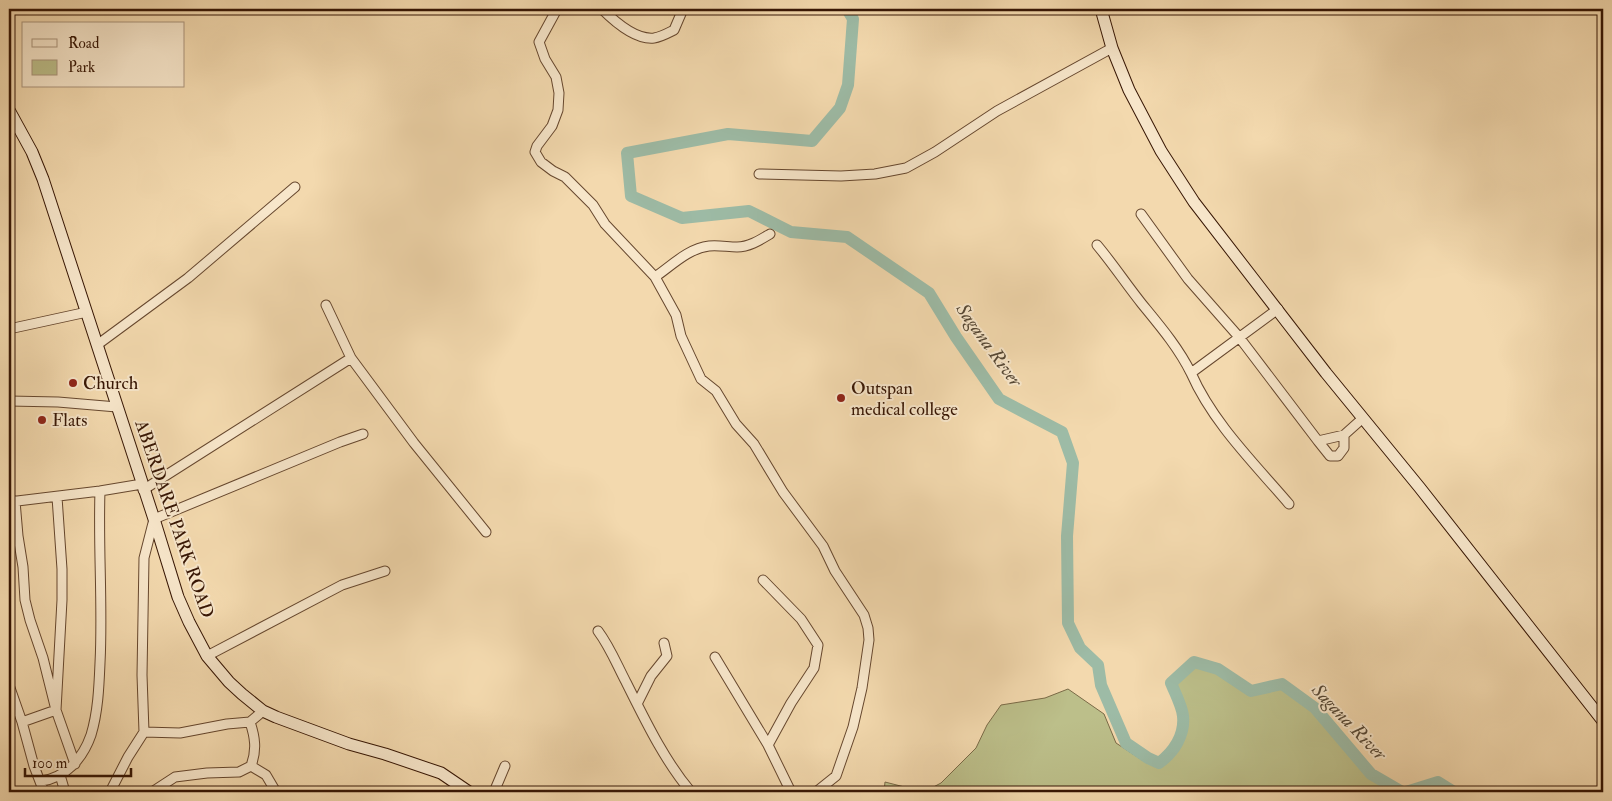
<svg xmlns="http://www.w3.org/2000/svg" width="1612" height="801" font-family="'IM FELL Double Pica',serif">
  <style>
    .green { fill: #bcbf8a; stroke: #7a6a47 }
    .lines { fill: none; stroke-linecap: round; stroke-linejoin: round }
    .river { stroke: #9dbba6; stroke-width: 12 }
    .street-casing { stroke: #66472e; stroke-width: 11 }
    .secondary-casing { stroke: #371604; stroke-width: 13 }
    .street { stroke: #f7e6ca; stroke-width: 9 }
    .secondary { stroke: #f7e6ca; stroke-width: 11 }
    .poi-dot { fill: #8f2418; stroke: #f7e6ca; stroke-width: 2 }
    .labels { text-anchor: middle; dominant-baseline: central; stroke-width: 4; stroke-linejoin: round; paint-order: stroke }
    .poi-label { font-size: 18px; fill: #371604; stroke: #f7e6ca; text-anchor: start }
    .street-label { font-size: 18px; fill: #371604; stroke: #f7e6ca }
    .water-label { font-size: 19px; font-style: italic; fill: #564835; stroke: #f7e6ca }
  </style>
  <rect width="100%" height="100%" fill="#f3d9ae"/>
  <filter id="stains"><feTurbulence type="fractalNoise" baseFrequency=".004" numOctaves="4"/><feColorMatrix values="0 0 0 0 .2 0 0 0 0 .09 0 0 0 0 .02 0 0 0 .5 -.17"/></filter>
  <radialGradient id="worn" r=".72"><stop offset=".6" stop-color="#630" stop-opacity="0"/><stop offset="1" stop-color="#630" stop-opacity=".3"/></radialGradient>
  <path class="green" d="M1194,662L1218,669L1251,691L1282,685L1315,708L1371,774L1402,792H884L885,782L924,792L941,783L976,748L987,725L1001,705L1045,698L1068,689L1104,714L1116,743L1142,760L1159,763C1174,752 1185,735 1183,716C1182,705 1175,693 1171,683Z
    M1438,782L1454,792H1406Z"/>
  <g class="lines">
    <path class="river" d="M847,9L853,19L848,85L840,108L812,141L728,134L627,153L631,196L682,218L749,211L791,232L847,237L929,293L956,337L999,399L1062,432L1073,463L1067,536L1068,623L1080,648L1098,665L1101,685L1126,743L1148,758L1159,763C1174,752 1185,735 1183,716C1182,706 1175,693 1171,683L1194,662L1218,669L1251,691L1282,684L1315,708L1371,774L1402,792
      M1406,792L1438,782L1454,792"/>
    <g class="street-casing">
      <path id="street" d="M557,9L539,42L545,59L556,77L559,93L558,110L552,126L537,146L535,152L541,162L553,171L565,177L593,205L605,224L655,277L676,315L681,336L701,379L716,391L736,424L754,444L783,492L823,546L835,571L864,615L868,628L869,640L862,688L853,727L836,776L816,792
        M602,9C614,21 636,40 654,38C661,37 668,33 674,30L683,9
        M759,174L841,176L875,174L906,168L935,152L997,111L1112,48
        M1141,214L1188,279L1239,337L1318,441L1344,435L1363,418
        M1097,245C1113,264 1126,284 1142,304C1160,326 1178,347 1191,373
        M655,277C671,266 689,248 709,246C719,245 728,247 737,247C749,247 760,240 770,234
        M326,305L351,358L414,443L486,532
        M1278,309L1191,373C1213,423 1254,463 1289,504
        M9,329L87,312
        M97,345L188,278L295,187
        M9,401L58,402L117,407
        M1318,441L1330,456H1338L1344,448V435
        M143,490L351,358
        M15,501L18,536L23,567L25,600L30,620L43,658L56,710L75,764
        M9,502L100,491L142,484
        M763,580L801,619L818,645L814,668L791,703L768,745
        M598,631C610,647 617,665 626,682C645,720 664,760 691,792
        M207,656L342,585L385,571
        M715,657L768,745L791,792
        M9,685L22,722L34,766L44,792
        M637,704L651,676L667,656L664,643
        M22,722L56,710L62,600V569L57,497
        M144,732L142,675L144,558L154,519L340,442L363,434
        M251,766L266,775L276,792
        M60,775L65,792
        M41,781C66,778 83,758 91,735C98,712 99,687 100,663C103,606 98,548 100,491
        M110,792L128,757L144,732L180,733L227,724L250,722L263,711
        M152,792L175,777L207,773L239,772L251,766C257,750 255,737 250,722
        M494,792L505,766"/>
    </g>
    <g class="secondary-casing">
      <path id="secondary" d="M1101,9L1112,48L1129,90L1161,151L1194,202L1326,373L1420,488L1603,721
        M9,110L32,152L43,179L154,519L178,597L189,622L207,656L229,682L242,694L263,711L276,717L349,744L385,754L441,773L469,792"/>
    </g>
    <use href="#street" class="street"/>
    <use href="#secondary" class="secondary"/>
  </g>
  <g class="poi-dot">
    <circle cx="73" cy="383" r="5"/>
    <circle cx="841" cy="398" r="5"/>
    <circle cx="42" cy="420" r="5"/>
  </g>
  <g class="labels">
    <g class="poi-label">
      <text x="83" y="383">Church</text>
      <text x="851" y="388">Outspan<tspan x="851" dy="21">medical college</tspan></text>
      <text x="52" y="420">Flats</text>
    </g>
    <g class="street-label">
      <text transform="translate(174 519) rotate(71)">ABERDARE PARK ROAD</text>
    </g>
    <g class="water-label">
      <text transform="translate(989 345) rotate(54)">Sagana River</text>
      <text transform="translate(1349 722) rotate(46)">Sagana River</text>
    </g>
  </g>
  <rect width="1612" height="801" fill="none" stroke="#f3d9ae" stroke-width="30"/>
  <rect x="10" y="10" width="1592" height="781" fill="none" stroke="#371604" stroke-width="2.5"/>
  <rect x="15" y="15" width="1582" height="771" fill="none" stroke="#371604"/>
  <rect x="22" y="22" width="162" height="65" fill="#f7e6ca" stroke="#aa937b"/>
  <rect x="32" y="39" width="25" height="8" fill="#f7e6ca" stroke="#aa937b"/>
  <text x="68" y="48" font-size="15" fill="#371604">Road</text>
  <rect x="32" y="60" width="25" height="15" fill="#bcbf8a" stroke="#aa937b"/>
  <text x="68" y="72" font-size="15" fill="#371604">Park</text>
  <path d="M25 768v8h106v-8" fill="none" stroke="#371604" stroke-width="2.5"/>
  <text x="32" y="768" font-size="15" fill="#371604" stroke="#f7e6ca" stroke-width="4" paint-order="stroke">100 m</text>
  <rect width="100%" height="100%" filter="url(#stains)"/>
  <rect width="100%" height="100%" fill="url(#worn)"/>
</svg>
